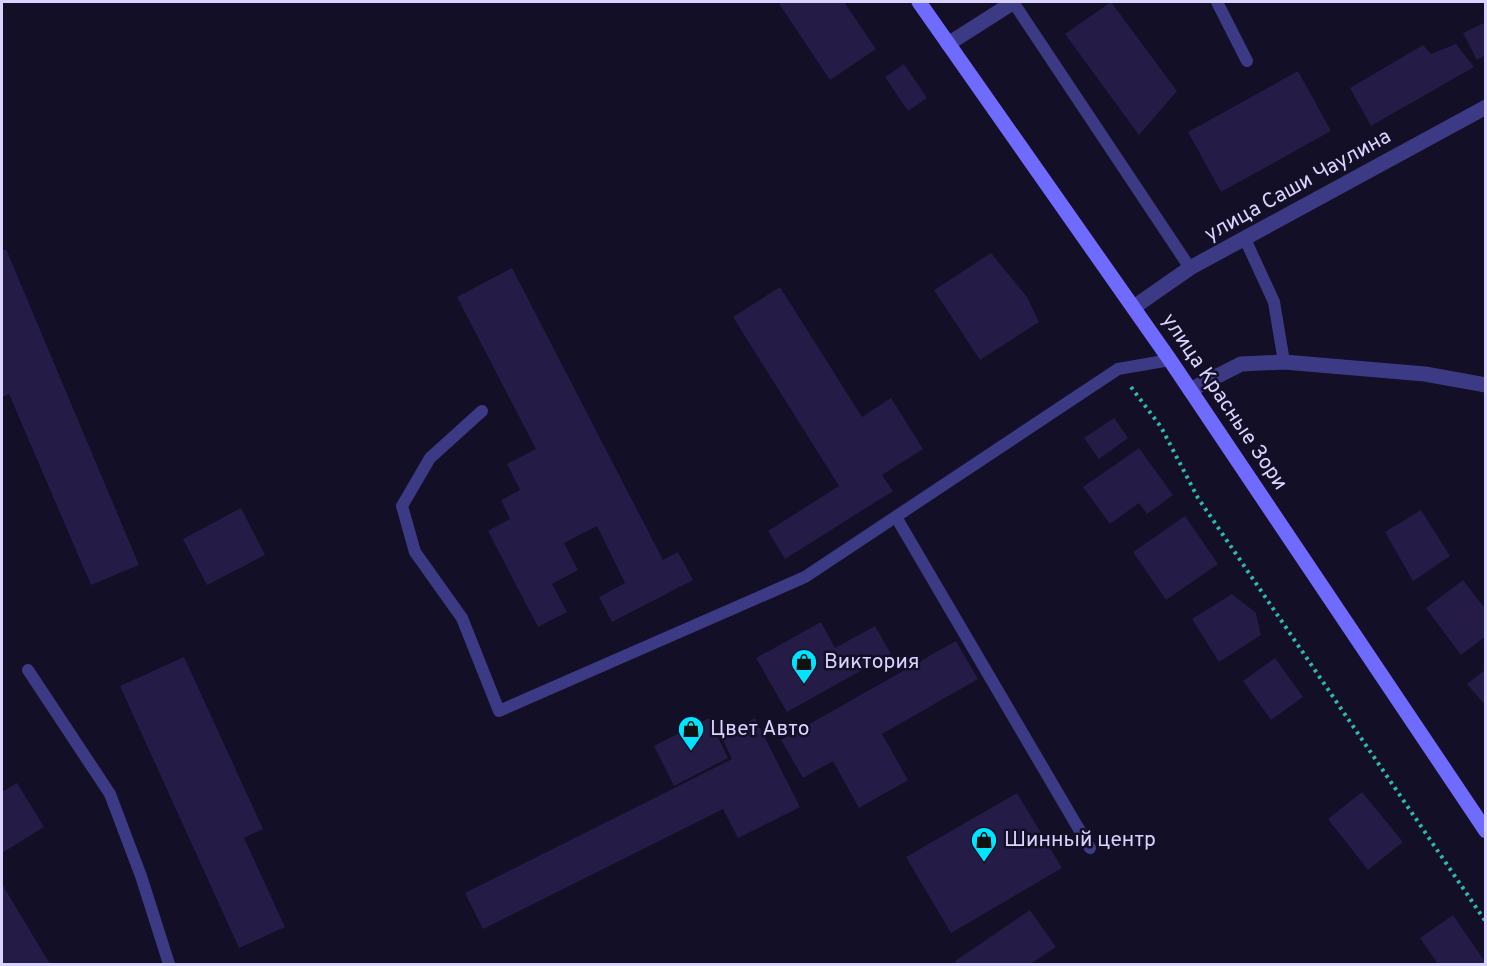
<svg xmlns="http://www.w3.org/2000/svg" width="1487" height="966" font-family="Overpass,sans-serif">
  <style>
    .building { fill: #241b47 }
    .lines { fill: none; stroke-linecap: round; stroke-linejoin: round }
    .path { stroke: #2fb8b0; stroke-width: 4; stroke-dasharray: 3 4.5; stroke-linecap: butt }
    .service { stroke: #3d3a85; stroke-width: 12 }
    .minor { stroke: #3d3a85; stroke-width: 15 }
    .secondary { stroke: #6f6bff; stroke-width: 15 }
    .labels { text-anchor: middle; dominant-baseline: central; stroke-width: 5; stroke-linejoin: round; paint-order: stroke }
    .street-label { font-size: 21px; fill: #d9d4ff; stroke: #130f26 }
    .poi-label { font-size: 21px; fill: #d9d4ff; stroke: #130f26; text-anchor: start }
  </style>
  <rect width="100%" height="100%" fill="#130f26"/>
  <path class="building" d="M778,2H844L876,49L830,80Z
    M1111,2L1177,91L1139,135L1065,34Z
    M1486,22V55L1477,60L1463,33Z
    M1456,44L1474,67L1371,126L1350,88L1423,45L1431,54Z
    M904,64L927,98L908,111L885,77Z
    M1298,71L1331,131L1221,192L1188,132Z
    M6,249L139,565L91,585L9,394L2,397V251Z
    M991,253L1027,297L1039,322L980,360L934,290Z
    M512,268L663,560L678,552L693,580L612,622L599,597L625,583L597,526L564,543L578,570L552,584L567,612L538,627L488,531L510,519L501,500L520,490L507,464L536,449L457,297Z
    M780,287L862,417L891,398L923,449L882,475L893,491L785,559L768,531L839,486L733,317Z
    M1114,418L1128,438L1099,459L1084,438Z
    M1139,448L1173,495L1147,514L1139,503L1110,524L1083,487Z
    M241,508L265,555L207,585L183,539Z
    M1421,510L1450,556L1413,581L1385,532Z
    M1185,516L1218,564L1166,600L1133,552Z
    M1463,580L1486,610V636L1461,655L1426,608Z
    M1232,594L1256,613L1261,635L1219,662L1192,619Z
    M821,622L835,648L875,626L891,654L787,712L756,658Z
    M956,641L978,679L882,734L908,780L859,808L833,761L803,778L781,740Z
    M184,657L263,829L244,838L285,927L239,948L120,686Z
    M1275,658L1303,697L1271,720L1243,681Z
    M1486,669V706L1467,684Z
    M709,718L728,758L674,786L654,746Z
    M755,718L800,807L738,838L723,809L483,929L465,893L732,759L721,736Z
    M17,783L44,827L2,853V792Z
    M1362,792L1403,842L1368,870L1328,819Z
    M1017,793L1062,868L951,933L906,857Z
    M2,884L50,964H2Z
    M1030,910L1056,947L1030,964H957L955,961Z
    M1453,915L1485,962L1482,964H1438L1420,938Z"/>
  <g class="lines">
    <path class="path" d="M1131,387L1161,427L1198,498L1486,922"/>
    <path class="service" d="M1013,2L1190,268
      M1217,2L1247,61
      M1245,239L1274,302L1284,362
      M482,411L430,458L402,506L415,552L462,618L499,711L805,577L1118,369L1170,360
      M896,517L1090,848
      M28,670L110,794L141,876L169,964"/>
    <path class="minor" d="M948,44L1014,2
      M1134,307L1190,268L1486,107
      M1190,390L1241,364L1284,362L1425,374L1486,385"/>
    <path class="secondary" d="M919,2L1170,360L1486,831"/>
  </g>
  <defs>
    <g id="shop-pin" transform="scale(1.35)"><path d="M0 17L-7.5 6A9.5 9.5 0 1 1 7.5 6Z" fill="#00e5ff" stroke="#130f26"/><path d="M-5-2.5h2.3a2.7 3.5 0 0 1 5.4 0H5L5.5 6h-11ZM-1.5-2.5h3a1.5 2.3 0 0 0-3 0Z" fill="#111"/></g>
  </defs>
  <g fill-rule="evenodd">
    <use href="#shop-pin" x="804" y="662"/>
    <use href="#shop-pin" x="691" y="729"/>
    <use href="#shop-pin" x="984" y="840"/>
  </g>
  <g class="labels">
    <g class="street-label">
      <text transform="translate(1298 186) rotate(-29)">улица Саши Чаулина</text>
      <text transform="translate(1224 402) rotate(56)">улица Красные Зори</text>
    </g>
    <g class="poi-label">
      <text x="824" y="662">Виктория</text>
      <text x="710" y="729">Цвет Авто</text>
      <text x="1004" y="840">Шинный центр</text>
    </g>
  </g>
  <rect width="1487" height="966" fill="none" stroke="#d9d4ff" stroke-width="6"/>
</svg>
